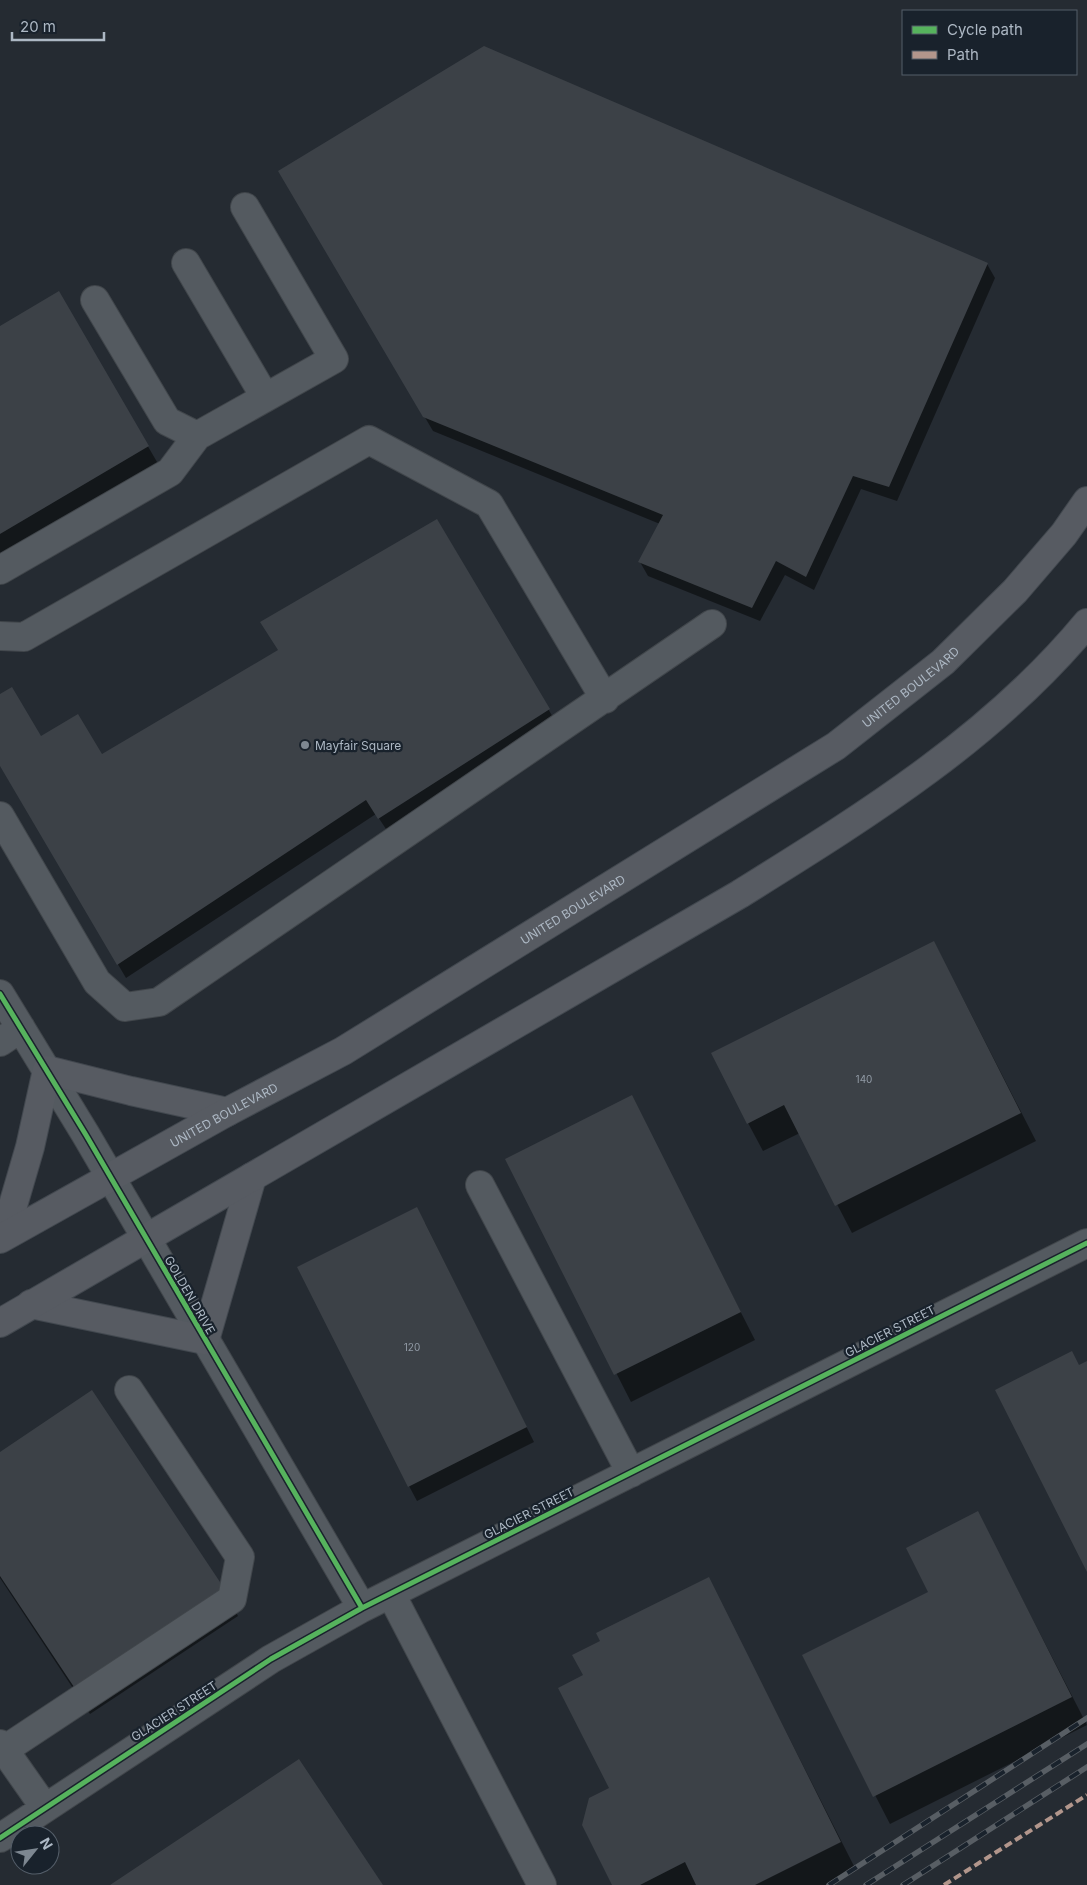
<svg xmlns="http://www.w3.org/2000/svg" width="1087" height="1885" font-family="Inter,sans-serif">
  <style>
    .shadow { fill: #0007 }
    .building { fill: #3c4147 }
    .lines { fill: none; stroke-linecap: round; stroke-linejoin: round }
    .minor-casing { stroke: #41464b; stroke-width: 30 }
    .major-casing { stroke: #42484f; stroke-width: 30 }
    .minor { stroke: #545a60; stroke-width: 28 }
    .major { stroke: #575b62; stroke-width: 28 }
    .rail-casing { stroke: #585e64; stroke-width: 5.5 }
    .rail { stroke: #19222c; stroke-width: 4; stroke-dasharray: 11; stroke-linecap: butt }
    .quiet { stroke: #b2968c; stroke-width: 4; stroke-dasharray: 8 4; stroke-linecap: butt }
    .cycleway-casing { stroke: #19222c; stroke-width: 8 }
    .cycleway { stroke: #56b35d; stroke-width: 5 }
    .poi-dot { fill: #7d8791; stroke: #19222c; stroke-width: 2 }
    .labels { text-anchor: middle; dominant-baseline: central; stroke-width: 4.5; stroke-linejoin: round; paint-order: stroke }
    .number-label { font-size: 10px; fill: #919aa5 }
    .street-label { font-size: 12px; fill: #adb8c4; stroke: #19222c }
    .poi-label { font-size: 12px; fill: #adb8c4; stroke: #19222c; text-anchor: start }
  </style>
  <rect width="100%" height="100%" fill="#252b32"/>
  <path class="shadow" d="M280,172L987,264L995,278L897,501L861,489L814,590L785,575L760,621L648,576L640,562L660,524L433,431Z
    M59,293L164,474L0,570V328Z
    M437,520L557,724L388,832L376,814L126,978L0,764V695L41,738L101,756L279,651Z
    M934,942L1036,1141L852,1233L800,1133L763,1151L748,1123Z
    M631,1097L755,1340L631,1402L507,1159Z
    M425,1223L534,1442L417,1501L409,1486Z
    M0,1453L223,1588L238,1616L90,1714L0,1578Z
    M978,1513L1087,1725L890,1824L803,1656L929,1593Z
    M708,1578L856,1870L826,1885H613L611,1789L585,1676L602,1642Z"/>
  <path class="building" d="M484,46L988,263L889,487L853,476L806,577L776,561L752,608L638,562L663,515L423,417L278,171Z
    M59,291L149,446L0,534V326Z
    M437,519L550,709L378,819L366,800L117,965L0,766V694L12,687L41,736L78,714L102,754L278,650L260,622Z
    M934,941L1021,1113L835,1206L784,1105L747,1124L711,1053Z
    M632,1095L741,1312L614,1375L505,1159Z
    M417,1207L527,1427L408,1487L297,1267Z
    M1072,1351L1079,1365L1087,1361V1572L995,1390Z
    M92,1390L224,1588L74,1687L0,1576V1452Z
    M978,1511L1072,1697L873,1797L802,1655L928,1592L906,1548Z
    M709,1577L841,1842L755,1885H696L685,1862L640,1885H612L582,1825L589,1798L609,1788L558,1688L583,1675L572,1655L600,1641L596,1633Z
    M299,1759L383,1885H110Z"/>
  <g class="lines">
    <g class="minor-casing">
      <path id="minor" d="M186,263L265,397
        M95,300L167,421L197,436
        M0,570L170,472L197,436L334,359L245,207
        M0,636L24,637L369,440L489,504L605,699
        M0,816L97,982L125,1007L159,1002L712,624
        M0,994L86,1135L362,1608
        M0,1042L21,1028
        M480,1185L631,1473
        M391,1594L542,1885
        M0,1744L45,1808
        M4,1750L232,1599L240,1557L129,1390
        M0,1838L271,1659L362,1608L1087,1243"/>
    </g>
    <g class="major-casing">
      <g id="major">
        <path d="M4,1236L30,1147L47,1070L131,1091L227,1112"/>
        <path id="s1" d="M0,1239L227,1112L343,1051L836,746L943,662L1015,591L1064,534L1087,501"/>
        <path d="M31,1304L205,1340L252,1177"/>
        <path d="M0,1323L740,894C865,816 992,738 1087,623"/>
      </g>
    </g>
    <use href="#minor" class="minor"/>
    <use href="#major" class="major"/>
    <g class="rail-casing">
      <path id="rail" d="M829,1885L1087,1718
        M866,1885L1087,1744
        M903,1885L1087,1767"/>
    </g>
    <use href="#rail" class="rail"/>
    <path class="quiet" d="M944,1885L1087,1795"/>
    <g class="cycleway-casing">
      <path id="cycleway" d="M0,994L86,1135L362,1608
        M0,1838L271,1659L362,1608L1087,1243"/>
    </g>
    <use href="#cycleway" class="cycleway"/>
  </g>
  <circle class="poi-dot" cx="305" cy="745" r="5"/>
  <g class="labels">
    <g class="number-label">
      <text x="864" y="1079">140</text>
      <text x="412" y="1347">120</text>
    </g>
    <g class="street-label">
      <text stroke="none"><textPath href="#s1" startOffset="1066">UNITED BOULEVARD</textPath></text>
      <text stroke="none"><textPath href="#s1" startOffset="661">UNITED BOULEVARD</textPath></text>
      <text stroke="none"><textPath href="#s1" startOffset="256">UNITED BOULEVARD</textPath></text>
      <text transform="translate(190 1295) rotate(60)">GOLDEN DRIVE</text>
      <text transform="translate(890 1331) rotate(-27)">GLACIER STREET</text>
      <text transform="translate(529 1513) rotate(-27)">GLACIER STREET</text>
      <text transform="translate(174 1711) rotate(-33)">GLACIER STREET</text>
    </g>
    <g class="poi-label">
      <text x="315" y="745">Mayfair Square</text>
    </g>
  </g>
  <rect x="902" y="10" width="175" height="65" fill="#19222c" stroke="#545e69"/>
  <rect x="912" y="26" width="25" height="8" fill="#56b35d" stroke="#545e69"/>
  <text x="947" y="35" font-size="15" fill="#adb8c4">Cycle path</text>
  <rect x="912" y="51" width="25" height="8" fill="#b2968c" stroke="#545e69"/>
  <text x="947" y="60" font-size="15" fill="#adb8c4">Path</text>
  <g transform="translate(35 1850) rotate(60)"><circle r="24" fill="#19222c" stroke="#545e69"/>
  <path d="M0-4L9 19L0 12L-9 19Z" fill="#7d8791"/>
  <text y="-8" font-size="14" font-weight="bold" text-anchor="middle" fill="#adb8c4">N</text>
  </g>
  <path d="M12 32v8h92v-8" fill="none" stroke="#adb8c4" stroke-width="2.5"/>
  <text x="20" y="32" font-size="15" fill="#adb8c4" stroke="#19222c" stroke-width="4" paint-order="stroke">20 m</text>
</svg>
